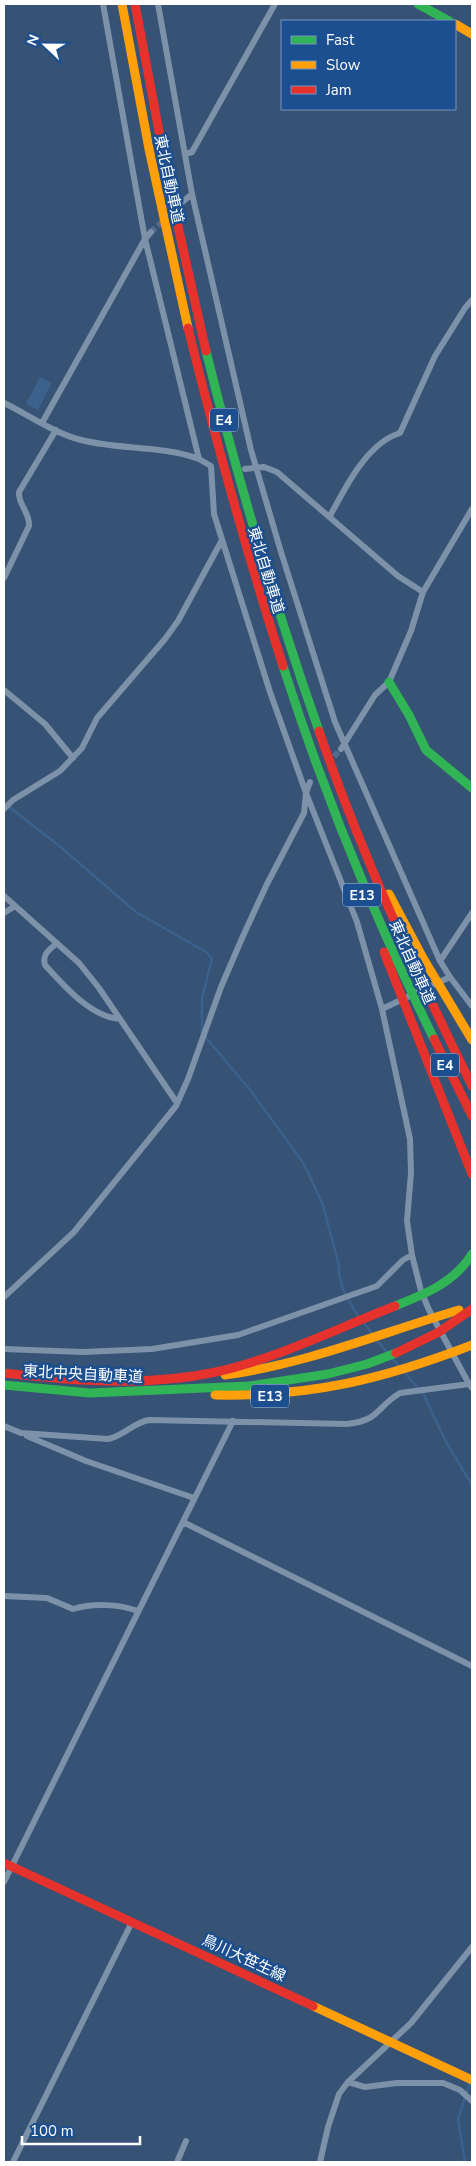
<svg xmlns="http://www.w3.org/2000/svg" width="476" height="2166" font-family="'Nunito Sans','Noto Sans JP',sans-serif">
  <style>
    .water { fill: #3b618d }
    .lines { fill: none; stroke-linecap: round; stroke-linejoin: round }
    .stream { stroke: #3b618d; stroke-width: 2.5 }
    .street-tunnel { stroke: #546c89; stroke-width: 6; stroke-dasharray: 6 3; stroke-linecap: butt }
    .street { stroke: #7d92a8; stroke-width: 6 }
    .fast { stroke: #30b455; stroke-width: 9 }
    .slow { stroke: #ff9f0a; stroke-width: 9 }
    .jam { stroke: #e5322d; stroke-width: 9 }
    .labels { text-anchor: middle; dominant-baseline: central; stroke-width: 5; stroke-linejoin: round; paint-order: stroke }
    .shield { fill: #1b4f8f; stroke: #bbcadd; stroke-width: 1 }
    .shield-label { font-size: 14px; font-weight: bold; fill: #fff }
    .street-label { font-size: 15px; fill: #fff; stroke: #1b4f8f }
  </style>
  <rect width="100%" height="100%" fill="#365274"/>
  <path class="water" d="M40,377L52,383L38,410L26,404Z"/>
  <g class="lines">
    <path class="stream" d="M4,803L57,844L136,912L206,952L212,959L202,998V1033L251,1091L304,1164L323,1205L339,1266C338,1283 349,1303 359,1317
      M364,1323L373,1335
      M376,1339L387,1352
      M392,1358L400,1367
      M405,1373L424,1395L445,1440L472,1485
      M465,2162L458,2119L470,2082"/>
    <path class="street-tunnel" d="M151,232L165,219
      M328,763L341,749"/>
    <path class="street" d="M158,4L192,194L251,450L281,552L335,722L440,961L450,977L472,1006
      M185,154L192,152L275,4
      M180,204L192,194
      M4,403C29,415 54,433 81,440C120,450 161,445 199,459
      M42,423L145,239L151,232
      M245,469L264,467L277,472L398,576L423,592
      M330,516C345,488 367,443 400,433L435,356L465,308L472,300
      M4,578L29,526C30,512 18,505 19,492L56,430
      M4,690L45,724L73,758
      M341,749L375,695L389,682L411,631L423,592L472,509
      M310,782L306,793L357,922L382,1009L410,1139L411,1173L407,1221L412,1255L421,1291L429,1310L469,1384
      M4,809L13,800L60,771L82,748L97,718L165,639L178,621L222,540
      M4,896L79,963L99,988L177,1103
      M4,913L15,906
      M57,943C49,950 42,954 45,965C64,986 91,1017 120,1019
      M440,961L472,913
      M382,1009L450,977
      M4,1297L74,1232L176,1106L188,1079L221,987L243,936L266,886L304,813L306,793L270,692L214,514L211,466L199,459L145,239L103,4
      M4,1349L83,1352L152,1349L238,1335L377,1286L403,1260L412,1255
      M4,1426L21,1433L108,1439C124,1436 134,1422 149,1420L347,1424C381,1420 375,1408 400,1393L469,1384L472,1388
      M27,1436L86,1461L194,1498
      M183,1522L472,1666
      M4,1596L47,1598L73,1609C93,1603 119,1604 138,1611
      M4,1882L233,1421
      M348,2082L365,2087L397,2083H443L460,2090L472,2101
      M13,2162L132,1922
      M177,2162L186,2141
      M320,2162L328,2127L339,2094L348,2082L411,2023L472,1947"/>
    <path class="fast" d="M418,4L449,21
      M206,351C238,480 275,606 319,731
      M283,666C324,794 375,919 434,1039
      M389,682L409,715L426,750L472,788
      M395,1306C425,1294 454,1283 472,1254
      M4,1385L90,1393L249,1386L328,1374L367,1364L396,1353"/>
    <path class="slow" d="M122,4L149,149L188,328
      M455,24L472,34
      M389,894L423,958L472,1040
      M225,1375C306,1364 381,1333 459,1310
      M215,1395C310,1397 384,1379 472,1345
      M313,2006L472,2080"/>
    <path class="jam" d="M135,4L171,195L206,351
      M188,328C216,442 247,554 283,666
      M319,731C361,853 415,970 472,1086
      M384,952L472,1174
      M434,1039L472,1116
      M396,1353L439,1332L472,1309
      M4,1373C74,1381 147,1387 216,1372C278,1358 336,1329 395,1306
      M4,1863L313,2006"/>
  </g>
  <g class="labels">
    <g class="shield">
      <rect x="210" y="408.5" width="28" height="23" rx="4"/>
      <rect x="343" y="883.5" width="38" height="23" rx="4"/>
      <rect x="431" y="1053.5" width="28" height="23" rx="4"/>
      <rect x="251" y="1384.5" width="38" height="23" rx="4"/>
    </g>
    <g class="shield-label">
      <text x="224" y="420">E4</text>
      <text x="362" y="895">E13</text>
      <text x="445" y="1065">E4</text>
      <text x="270" y="1396">E13</text>
    </g>
    <g class="street-label">
      <text transform="translate(169 179) rotate(78)">東北自動車道</text>
      <text transform="translate(266 570) rotate(73)">東北自動車道</text>
      <text transform="translate(412 962) rotate(66)">東北自動車道</text>
      <text transform="translate(83 1374) rotate(3)">東北中央自動車道</text>
      <text transform="translate(244 1958) rotate(25)">鳥川大笹生線</text>
    </g>
  </g>
  <rect width="476" height="2166" fill="none" stroke="#ffffff" stroke-width="10"/>
  <rect x="281" y="20" width="175" height="90" fill="#1b4f8f" stroke="#7695bc"/>
  <rect x="291" y="36" width="25" height="8" fill="#30b455" stroke="#7695bc"/>
  <text x="326" y="45" font-size="15" fill="#ffffff">Fast</text>
  <rect x="291" y="61" width="25" height="8" fill="#ff9f0a" stroke="#7695bc"/>
  <text x="326" y="70" font-size="15" fill="#ffffff">Slow</text>
  <rect x="291" y="86" width="25" height="8" fill="#e5322d" stroke="#7695bc"/>
  <text x="326" y="95" font-size="15" fill="#ffffff">Jam</text>
  <g transform="translate(45 45) rotate(292)" stroke="#1b4f8f" stroke-width="4" paint-order="stroke">
  <path d="M0-4L9 19L0 12L-9 19Z" fill="#ffffff"/>
  <text y="-8" font-size="14" font-weight="bold" text-anchor="middle" fill="#ffffff">N</text>
  </g>
  <path d="M22 2136v8h118v-8" fill="none" stroke="#ffffff" stroke-width="2.5"/>
  <text x="30" y="2136" font-size="15" fill="#ffffff" stroke="#1b4f8f" stroke-width="4" paint-order="stroke">100 m</text>
</svg>
